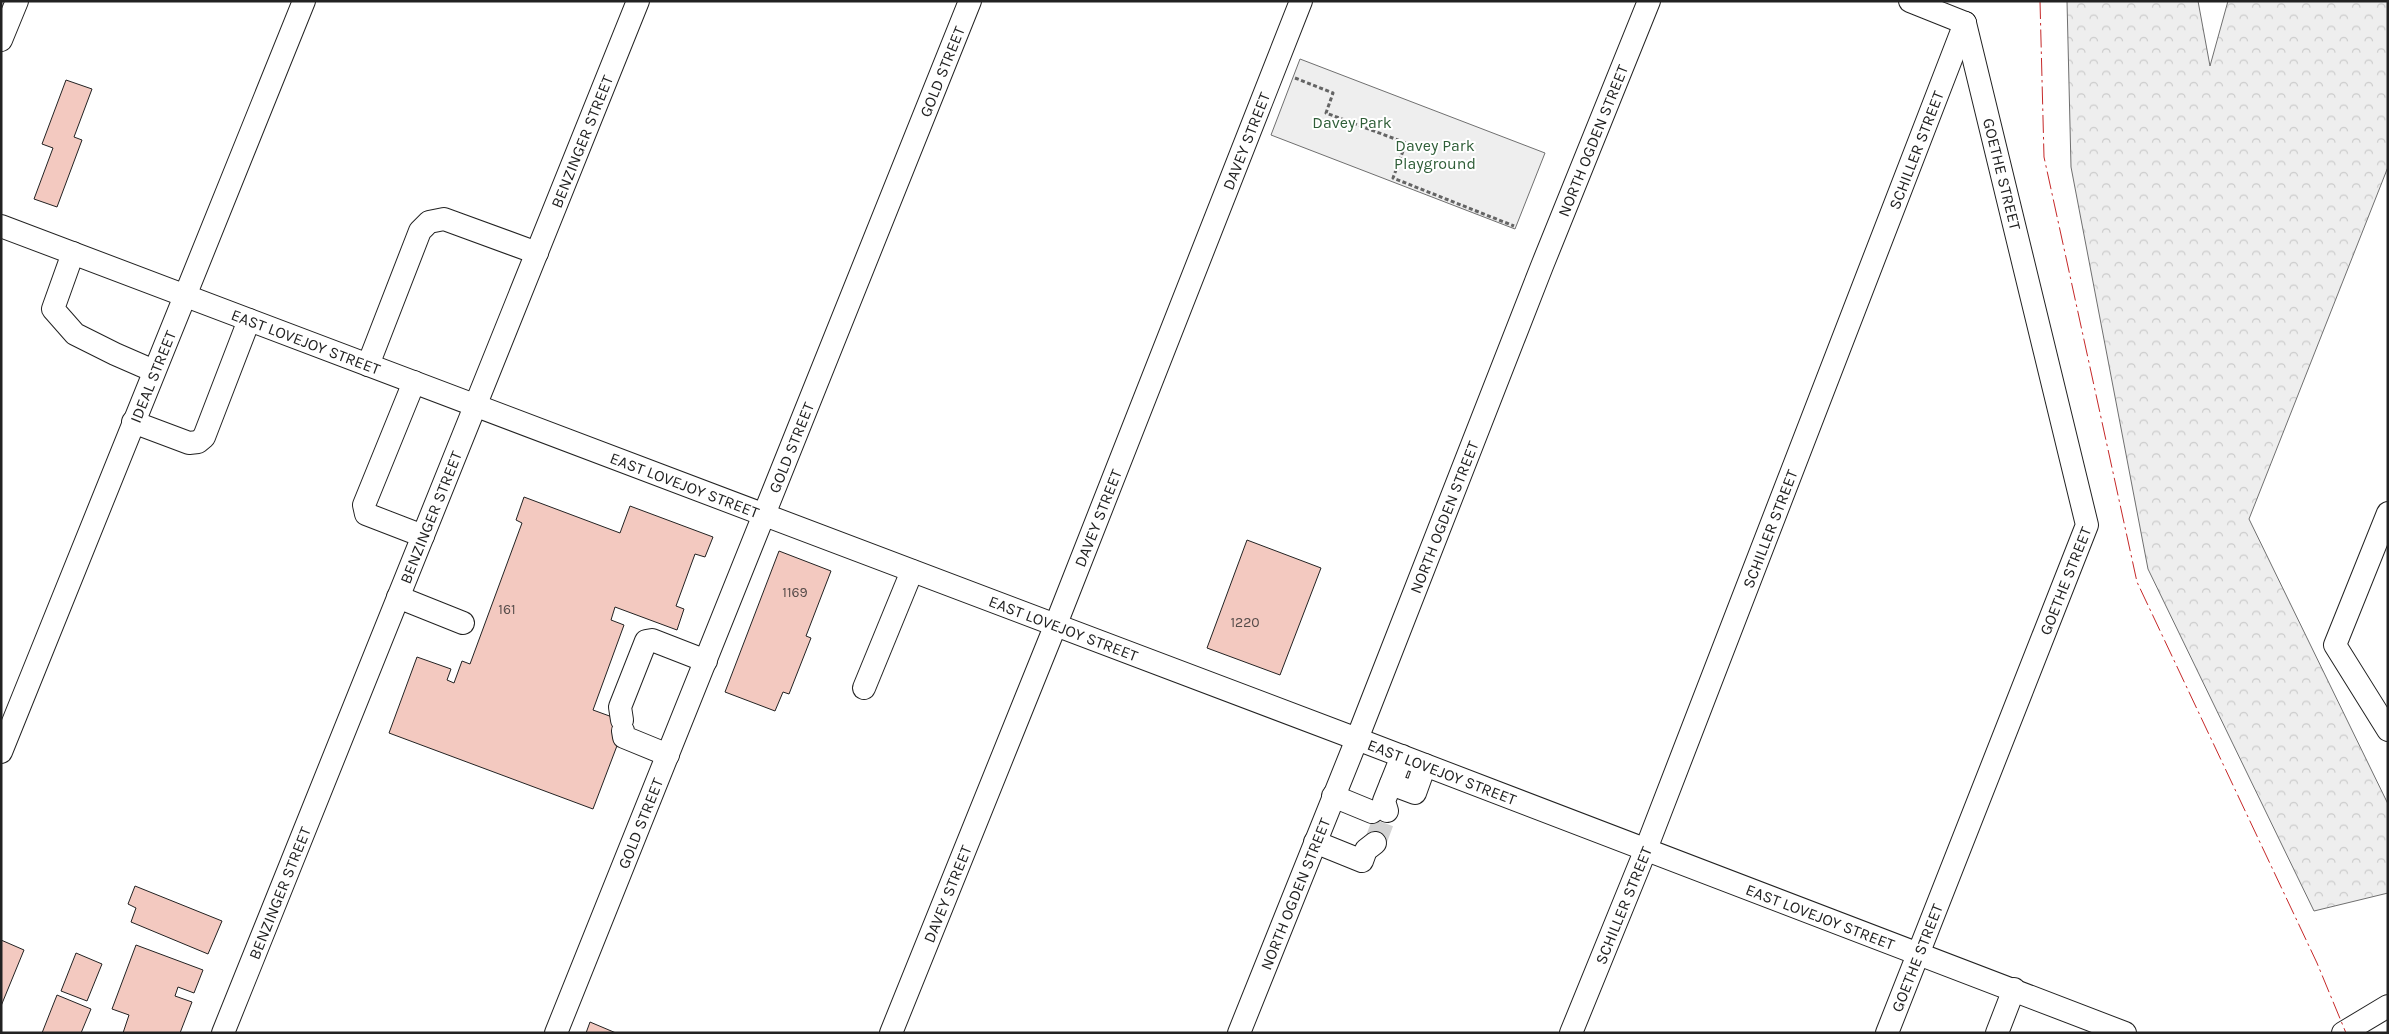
<svg xmlns="http://www.w3.org/2000/svg" width="2389" height="1034" font-family="Karla,sans-serif">
  <style>
    .forest { fill: url(#forest-crowns); stroke: #6f6f6f }
    .park { fill: #eee; stroke: #6f6f6f }
    .building { fill: #f3c9c0; stroke: #222 }
    .lines { fill: none; stroke-linecap: round; stroke-linejoin: round }
    .minor-tunnel { stroke: #d3d3d3; stroke-width: 22; stroke-dasharray: 22 11; stroke-linecap: butt }
    .minor-casing { stroke: #222; stroke-width: 24 }
    .path { stroke: #646464; stroke-width: 3; stroke-dasharray: 4 2.5; stroke-linecap: butt }
    .minor { stroke: #fff; stroke-width: 22 }
    .power { stroke: #c62828; stroke-width: 1; stroke-dasharray: 18 4 2.5 4; stroke-linecap: butt }
    .labels { text-anchor: middle; dominant-baseline: central; stroke-width: 4; stroke-linejoin: round; paint-order: stroke }
    .number-label { font-size: 14px; fill: #564c4a }
    .street-label { font-size: 16px; fill: #222; stroke: #fff }
    .park-label { font-size: 16px; fill: #2f5e38; stroke: #fff }
  </style>
  <defs>
    <pattern id="forest-crowns" width="20" height="18" patternUnits="userSpaceOnUse" patternTransform="scale(1.25)"><rect width="20" height="18" fill="#eee"/><path d="M2 6a3 3 0 1 1 6 0M12 15a3 3 0 1 1 6 0" fill="none" stroke="#ccc"/></pattern>
  </defs>
  <rect width="100%" height="100%" fill="#fff"/>
  <path class="forest" d="M2067,1H2198L2210,66L2228,1H2388V167L2249,519L2388,804V893L2314,911L2148,569L2071,167Z"/>
  <path class="park" d="M1300,59L1545,153L1515,229L1271,135Z"/>
  <path class="building" d="M66,80L92,89L74,137L82,140L57,207L34,199L53,148L42,144Z
    M524,497L620,533L630,506L713,537L705,557L695,554L676,606L684,609L677,630L615,607L611,620L624,625L593,710L626,722L593,809L389,733L417,657L451,669L447,680L454,683L462,661L470,664L522,523L516,520Z
    M1247,540L1321,568L1280,675L1207,648Z
    M779,551L831,571L806,636L811,638L789,694L783,692L775,711L725,692Z
    M135,886L222,921L208,954L131,922L136,908L128,904Z
    M1,940L24,950L1,1006Z
    M136,945L203,970L194,993L178,987L175,996L192,1002L180,1033H123L129,1015L112,1009Z
    M76,953L102,964L87,1001L61,991Z
    M57,995L91,1009L81,1033H42Z
    M590,1022L616,1033H586Z"/>
  <g class="lines">
    <path class="minor-tunnel" d="M1375,843L1387,811"/>
    <g class="minor-casing">
      <g id="minor">
        <path d="M1910,1L1965,23"/>
        <path d="M1,40L17,1"/>
        <path id="s1" d="M1,226L1357,739L2125,1033"/>
        <path d="M73,253L53,309L75,334L115,354L154,371"/>
        <path d="M368,365L420,231L429,222L444,219L537,253"/>
        <path d="M414,382L364,505L366,514L423,536"/>
        <path d="M133,422L189,443L198,442L204,437L249,320"/>
        <path d="M2388,513L2335,645L2388,730"/>
        <path d="M398,597L463,623"/>
        <path d="M864,688L912,571"/>
        <path d="M622,720L620,707L646,641L652,640L706,661"/>
        <path d="M623,731L624,737L668,755"/>
        <path id="s2" d="M1,752L304,1"/>
        <path d="M1391,784L1415,793L1425,765"/>
        <path d="M1333,796L1372,812"/>
        <path d="M1387,811L1384,801L1402,756"/>
        <path d="M1315,842L1362,861L1366,850L1375,843"/>
        <path id="s3" d="M223,1033L638,1"/>
        <path id="s4" d="M556,1033L970,1"/>
        <path id="s5" d="M891,1033L1056,624L1301,1"/>
        <path id="s6" d="M1239,1033L1357,739L1542,266L1649,1"/>
        <path id="s7" d="M1571,1033L1646,849L1965,23"/>
        <path id="s8" d="M1887,1033L2087,525L1965,23"/>
        <path d="M1997,1033L2014,989"/>
        <path d="M2343,1033L2388,1006"/>
      </g>
    </g>
    <path class="path" d="M1295,78L1333,93L1326,113L1406,143L1393,178L1514,226"/>
    <use href="#minor" class="minor"/>
    <path class="power" d="M2040,1L2044,157L2137,582L2317,963L2346,1033"/>
  </g>
  <g class="labels">
    <g class="number-label">
      <text x="795" y="592">1169</text>
      <text x="507" y="609">161</text>
      <text x="1245" y="622">1220</text>
    </g>
    <g class="street-label">
      <text stroke="none"><textPath href="#s4" startOffset="1036">GOLD STREET</textPath></text>
      <text stroke="none"><textPath href="#s6" startOffset="960">NORTH OGDEN STREET</textPath></text>
      <text stroke="none"><textPath href="#s3" startOffset="961">BENZINGER STREET</textPath></text>
      <text stroke="none"><textPath href="#s5" startOffset="960">DAVEY STREET</textPath></text>
      <text stroke="none"><textPath href="#s7" startOffset="948">SCHILLER STREET</textPath></text>
      <text transform="translate(2002 174) rotate(76)">GOETHE STREET</text>
      <text stroke="none"><textPath href="#s1" startOffset="326">EAST LOVEJOY STREET</textPath></text>
      <text stroke="none"><textPath href="#s2" startOffset="405">IDEAL STREET</textPath></text>
      <text stroke="none"><textPath href="#s4" startOffset="631">GOLD STREET</textPath></text>
      <text stroke="none"><textPath href="#s1" startOffset="731">EAST LOVEJOY STREET</textPath></text>
      <text stroke="none"><textPath href="#s3" startOffset="556">BENZINGER STREET</textPath></text>
      <text stroke="none"><textPath href="#s6" startOffset="555">NORTH OGDEN STREET</textPath></text>
      <text stroke="none"><textPath href="#s5" startOffset="555">DAVEY STREET</textPath></text>
      <text stroke="none"><textPath href="#s7" startOffset="542">SCHILLER STREET</textPath></text>
      <text stroke="none"><textPath href="#s8" startOffset="486">GOETHE STREET</textPath></text>
      <text stroke="none"><textPath href="#s1" startOffset="1136">EAST LOVEJOY STREET</textPath></text>
      <text stroke="none"><textPath href="#s1" startOffset="1541">EAST LOVEJOY STREET</textPath></text>
      <text stroke="none"><textPath href="#s4" startOffset="226">GOLD STREET</textPath></text>
      <text stroke="none"><textPath href="#s3" startOffset="151">BENZINGER STREET</textPath></text>
      <text stroke="none"><textPath href="#s6" startOffset="150">NORTH OGDEN STREET</textPath></text>
      <text stroke="none"><textPath href="#s5" startOffset="150">DAVEY STREET</textPath></text>
      <text stroke="none"><textPath href="#s7" startOffset="138">SCHILLER STREET</textPath></text>
      <text stroke="none"><textPath href="#s1" startOffset="1946">EAST LOVEJOY STREET</textPath></text>
      <text stroke="none"><textPath href="#s8" startOffset="81">GOETHE STREET</textPath></text>
    </g>
    <g class="park-label">
      <text x="1352" y="122">Davey Park</text>
      <text x="1435" y="145">Davey Park<tspan x="1435" dy="18">Playground</tspan></text>
    </g>
  </g>
  <rect width="2389" height="1034" fill="none" stroke="#222222" stroke-width="5"/>
</svg>
